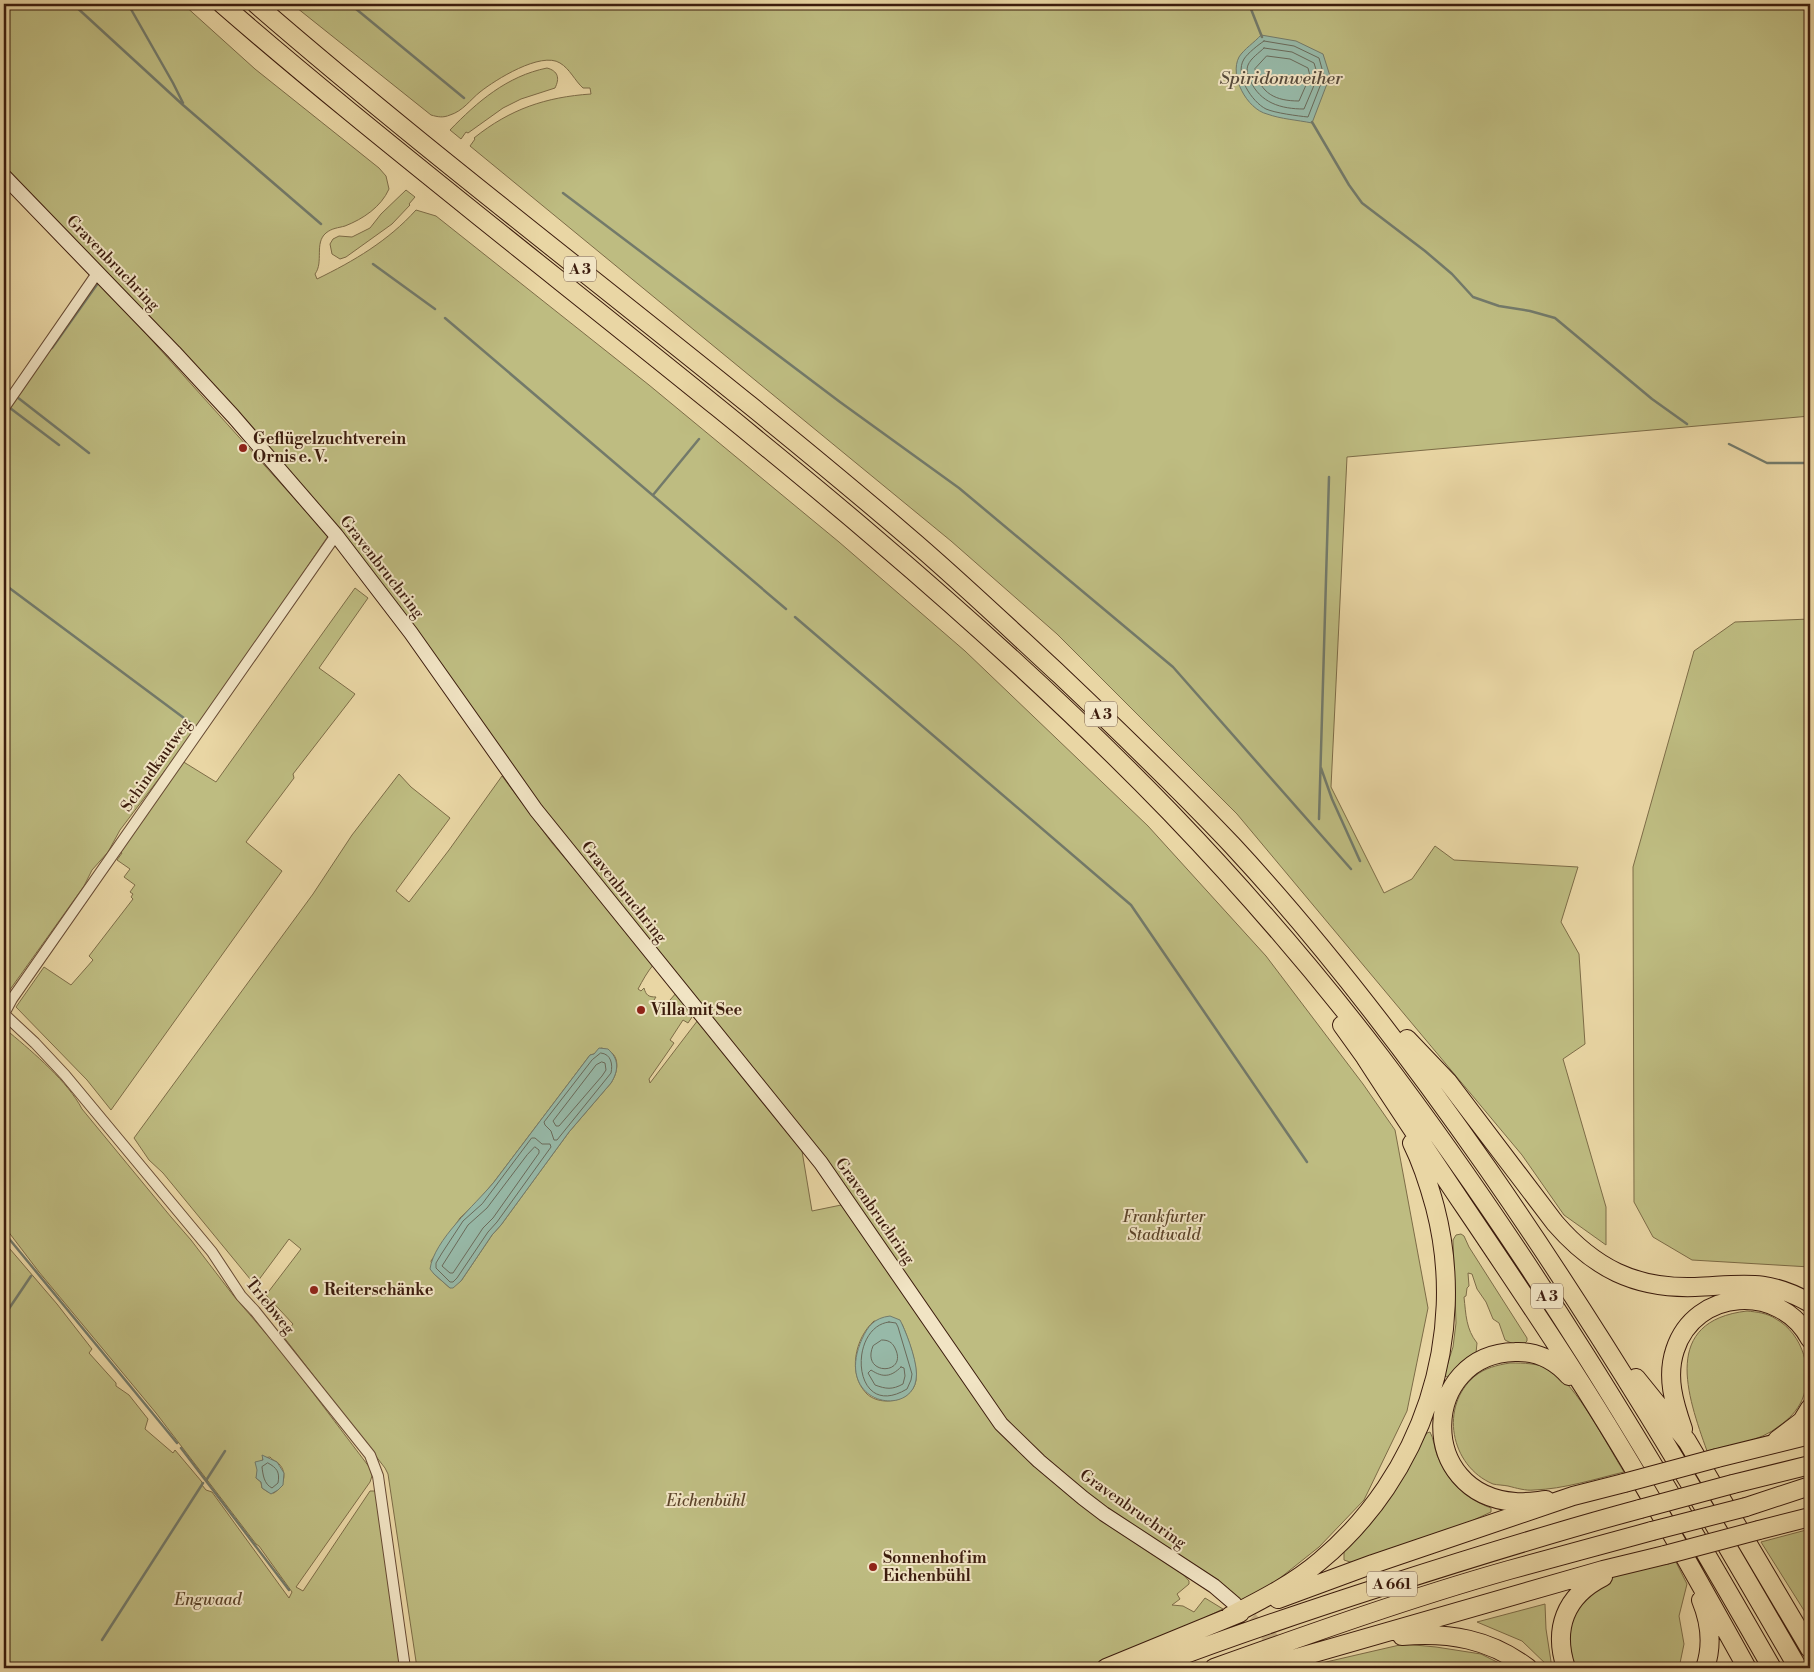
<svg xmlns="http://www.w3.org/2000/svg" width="1814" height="1672" font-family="'Libre Bodoni',serif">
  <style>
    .green { fill: #bebc81; stroke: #7d6c47; fill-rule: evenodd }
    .water { fill: #97b9a8; stroke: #737a6a }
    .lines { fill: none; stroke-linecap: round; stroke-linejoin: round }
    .shore { stroke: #6a6a5a; stroke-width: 1 }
    .stream { stroke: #737a6a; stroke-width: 2.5 }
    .secondary-tunnel { stroke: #c6b186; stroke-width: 14; stroke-dasharray: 14 7; stroke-linecap: butt }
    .street-casing { stroke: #674a33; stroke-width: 12 }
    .secondary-casing { stroke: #3c1c0d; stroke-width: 16 }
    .highway-casing { stroke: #3c1c0d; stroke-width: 20 }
    .street { stroke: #f1e4c4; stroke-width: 10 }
    .secondary { stroke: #f1e4c4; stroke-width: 14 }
    .highway { stroke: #e9d6a4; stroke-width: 18 }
    .highway-bridge-casing { stroke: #3c1c0d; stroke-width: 20; stroke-linecap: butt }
    .highway-bridge { stroke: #e9d6a4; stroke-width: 18 }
    .poi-dot { fill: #8f2418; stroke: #f1e4c4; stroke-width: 2 }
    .labels { text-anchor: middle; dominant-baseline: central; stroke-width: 4; stroke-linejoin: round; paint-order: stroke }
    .shield { fill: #f1e4c4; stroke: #725844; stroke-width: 1 }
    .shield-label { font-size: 15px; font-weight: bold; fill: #3c1c0d }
    .street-label { font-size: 16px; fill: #3c1c0d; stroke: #f1e4c4 }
    .poi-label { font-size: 16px; font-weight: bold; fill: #3c1c0d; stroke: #f1e4c4; text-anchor: start }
    .park-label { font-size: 16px; font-style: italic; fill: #5c442a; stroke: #f1e4c4 }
    .water-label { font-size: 18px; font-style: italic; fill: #574b3c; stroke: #f1e4c4 }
  </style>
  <rect width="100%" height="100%" fill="#e9d6a4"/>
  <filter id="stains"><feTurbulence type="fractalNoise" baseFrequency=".004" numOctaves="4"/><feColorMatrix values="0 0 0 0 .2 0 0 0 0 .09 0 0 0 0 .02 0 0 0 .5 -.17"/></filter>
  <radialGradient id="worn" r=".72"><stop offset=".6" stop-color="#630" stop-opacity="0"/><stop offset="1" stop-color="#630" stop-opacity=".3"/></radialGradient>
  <path class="green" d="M4,4H183L255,69L379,168L386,176L389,189C381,207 363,219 345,226C338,228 332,228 326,233C314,243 324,262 315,274L317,279C354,261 388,241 416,210L436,216L649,385L839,542L965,651L1148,826L1266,956L1363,1084L1395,1130L1428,1308L1407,1411L1364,1500L1319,1547L1270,1586L1242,1601L1196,1568L1107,1511L1011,1430L825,1164L517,777L392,601L4,170Z
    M292,4H1810V416L1347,457L1331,787L1384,893L1412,879L1435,846L1454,860L1578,867L1561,922L1579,954L1585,1044L1563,1059L1606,1207V1245L1564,1215L1522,1155L1237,814L1057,634L951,541L470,146L475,139L474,138C510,109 546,97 591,94L590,88H583C575,81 570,69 560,63C541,51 495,80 480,92C470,100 463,111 450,115C443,118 438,117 431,115Z
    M547,68C558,71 560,78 555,88L521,99L503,108L468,133L466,132L461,139L450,130C477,102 507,76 547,68Z
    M406,190L415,197L409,204L410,205L392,224L346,257L340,259L332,254L330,244L333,239L339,236L352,237L370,228L381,214Z
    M97,283L130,316L328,536L272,619L182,748L120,830L108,852L92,870L84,886L4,998V415Z
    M355,588L368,598L319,668L355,694L293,774L294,778L246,842L282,871L111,1110L87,1080L16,1007L44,967L71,985L93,960L89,956L133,899L131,897L133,894L130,892L135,885L124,877L130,869L117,860L122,853L119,850L182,761L216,782Z
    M1810,619V1267L1692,1260L1653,1237L1634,1202L1633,867L1694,651L1735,622Z
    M399,774L411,787L450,818L396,891L409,902L449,850L502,776L552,843L654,964C647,972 643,980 638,989L641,991L644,988C646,995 648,997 656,997L654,1000L668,1009L673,1002L670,1000L677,992L692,1012V1017L688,1023L683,1020L670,1040L674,1043L649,1079L650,1083L698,1020L801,1145L812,1211L846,1204L984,1410L1177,1567L1189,1581V1584L1177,1594L1180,1599L1172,1605L1183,1606L1194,1612L1205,1598L1223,1609L1206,1617V1619L1090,1668H417L388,1474L385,1468L283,1336L293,1324L266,1295L301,1249L289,1239L255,1285L163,1173L149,1160L134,1138L313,894L352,835ZM601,1048C620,1051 620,1069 611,1083L569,1132L501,1225L492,1235L461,1281L450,1288L434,1274L431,1261L460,1218L478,1201L494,1182L590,1055L594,1054ZM874,1321L902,1324C908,1338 918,1365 916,1380C914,1400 882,1408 867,1394C847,1374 855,1338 874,1321Z
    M4,1033H10C34,1053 68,1082 82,1109L171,1217L191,1240L233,1295L285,1356L370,1468L372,1476L370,1482L296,1587L303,1591L370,1491H376L402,1668H4V1242L57,1304L92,1349L89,1353L116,1383V1386L129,1395L148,1419L145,1429L173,1453L175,1450L202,1482V1485L206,1490L212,1492L289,1598L292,1592L259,1546L256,1544L156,1413L39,1272L4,1226ZM270,1457C272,1459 274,1461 277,1462C288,1471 285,1485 274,1493L268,1492L262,1488L261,1482L256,1478L263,1458Z
    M1461,1234L1464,1236L1469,1247L1527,1338V1341L1524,1344L1515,1345L1505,1340L1499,1323L1493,1319L1486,1302L1477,1289L1472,1274L1468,1273L1469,1286L1467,1288L1466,1296L1464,1297C1466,1315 1466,1329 1477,1343L1476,1353L1460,1363V1368L1455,1373L1446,1377L1444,1375L1453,1347L1456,1323L1453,1240L1456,1235Z
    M1747,1311C1757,1312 1767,1313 1776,1319C1803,1334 1814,1372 1802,1400C1797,1411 1789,1419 1779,1426C1760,1442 1730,1445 1707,1451C1687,1395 1661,1321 1747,1311Z
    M1510,1363C1524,1363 1538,1363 1551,1370C1577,1385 1607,1445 1624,1472C1595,1479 1564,1489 1534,1490C1526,1491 1516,1488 1508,1486C1503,1485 1497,1485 1493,1484C1450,1466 1439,1406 1475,1376C1485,1368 1497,1365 1510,1363Z
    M1430,1432C1434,1439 1434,1447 1437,1455C1448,1482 1464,1498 1491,1508V1512L1465,1524L1355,1562H1350L1344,1560V1550L1394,1490L1424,1437L1427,1433Z
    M1810,1529V1620L1761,1542Z
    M1675,1560L1687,1584L1679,1616L1684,1644L1679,1668H1574L1568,1648L1572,1621L1582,1601L1595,1587L1616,1575Z
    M1545,1604L1546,1629L1552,1668H1550L1522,1641L1477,1622Z
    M1404,1644L1436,1647L1481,1654L1509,1668H1315L1313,1665Z"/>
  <path class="water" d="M1261,35L1296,41L1323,54L1330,76L1312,123C1297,120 1281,119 1267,114C1247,109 1229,76 1239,57C1244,49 1255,42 1261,35Z
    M599,1048L608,1049C619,1059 619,1070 611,1083L569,1132L501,1225L492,1235L461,1281L453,1288H450L434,1274L430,1269C434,1240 475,1205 494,1182L590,1055L594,1054Z
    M890,1316L900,1320L902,1324C908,1337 919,1366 916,1380C910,1418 833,1404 862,1339C868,1326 874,1318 890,1316Z
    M262,1455L277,1462L284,1473L283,1485L278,1490L271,1494L262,1488L261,1482L256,1478L257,1470L255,1462L263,1460Z"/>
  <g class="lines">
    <path class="shore" d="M1264,41L1294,46L1319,58L1324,76L1308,117C1298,116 1275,113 1266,109C1252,102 1234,75 1244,59C1248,53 1258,45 1264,41Z
      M1264,48L1292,52L1314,63L1318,76L1304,109C1281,109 1260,103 1250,80C1248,75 1246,70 1248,65C1251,58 1259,53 1264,48Z
      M1267,56L1290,59L1308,68L1310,76L1299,101C1276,101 1260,94 1255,69Z
      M601,1053C611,1054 613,1064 611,1073L557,1140H554L551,1131L545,1125L544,1122L592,1060Z
      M602,1062L605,1063L606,1070L602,1076L559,1126H556L553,1121L596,1065Z
      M532,1138H535L542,1144H550L551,1147L497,1222L488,1232L457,1278L453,1282H450L436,1268V1263L442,1253L463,1221L482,1204Z
      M535,1147L539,1150V1153L493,1218L483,1228L453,1273H450L442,1266L468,1225L487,1208L527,1155Z
      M889,1322L896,1323L898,1327L912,1374L911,1380L907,1389C852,1422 847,1327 889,1322Z
      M882,1340C888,1340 892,1342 895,1348C909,1376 860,1376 873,1346Z
      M901,1367L904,1368L905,1376L903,1384C892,1390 886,1389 875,1385L868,1373L871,1370C883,1378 891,1377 901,1367Z
      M268,1463C277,1468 280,1472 278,1483L272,1488C264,1484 263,1475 262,1467Z"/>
    <path class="stream" d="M73,4L183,105L321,224
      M128,4L173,83L183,103
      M350,4L464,98
      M1249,4L1262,37
      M1312,122L1349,185L1362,203L1425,251L1452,274L1473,297L1499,306L1530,311L1555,318L1652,399L1687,424
      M563,193L840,402L959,488L1173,667L1351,869
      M373,264L435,309
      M445,318L786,609
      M52,348L98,283
      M17,397L89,453
      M10,408L59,445
      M4,417L9,410
      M1729,444L1767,463H1810
      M653,495L699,439
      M4,584L196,727
      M795,617L1131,905L1307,1162
      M1321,768L1332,799L1360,861
      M1319,819L1329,477
      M6,1235L177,1443
      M4,1316L31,1276
      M181,1448L289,1590
      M207,1479L225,1451
      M102,1640L203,1483"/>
    <path class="secondary-tunnel" d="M1235,1605L1285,1651"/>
    <g class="street-casing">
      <path id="street" d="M4,408L98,272
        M4,1014L35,1043L65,1075L212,1252L241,1296L255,1311L370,1455L378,1476L405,1668
        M4,1014L12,999L336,535"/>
    </g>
    <g class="secondary-casing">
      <path id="secondary" d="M4,176L174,352L233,416L336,535L411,633L536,810L821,1163L1001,1424L1039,1461L1083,1498L1104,1514L1214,1586L1235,1604
        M1302,1667L1303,1668"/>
    </g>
    <g class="highway-casing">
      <path id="highway" d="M222,4C306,77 393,147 480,217C717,407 958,593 1170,812C1244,889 1315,971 1380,1056C1527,1250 1652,1458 1772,1668
        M256,4C467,187 694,353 906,535C959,580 1009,628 1060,675C1118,730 1176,786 1232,845C1326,946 1409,1056 1488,1169C1600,1330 1700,1498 1798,1668
        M1342,1025L1365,1057C1434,1164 1507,1267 1576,1375C1637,1470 1692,1569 1747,1668
        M1407,1039L1448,1082L1555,1223C1594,1268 1635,1289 1695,1287C1742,1285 1767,1278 1810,1303
        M1636,1378L1687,1441L1810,1649
        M1683,1429C1674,1403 1666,1377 1675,1350C1695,1288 1780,1283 1810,1339
        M1777,1440L1802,1421L1810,1408
        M1717,1458L1810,1435
        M1733,1484L1810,1465
        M1546,1500C1536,1501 1525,1503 1515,1502C1415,1494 1421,1354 1515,1352C1536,1351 1555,1360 1569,1376
        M1746,1507L1810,1486
        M1759,1530L1810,1517
        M1278,1599L1373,1564L1573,1496L1624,1483
        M1701,1600C1710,1622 1713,1645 1705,1668
        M1230,1616C1261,1600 1293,1584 1320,1561C1422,1476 1469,1337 1435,1207C1429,1185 1422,1163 1412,1143
        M1402,1636C1449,1632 1490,1639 1528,1668
        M1106,1668L1240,1613
        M1148,1668C1226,1638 1306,1611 1387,1585C1471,1558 1555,1532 1640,1509
        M1214,1668C1312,1633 1410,1598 1509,1570C1557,1557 1605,1544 1652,1531
        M1262,1668L1603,1570L1665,1555
        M1566,1668C1553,1629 1565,1596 1603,1577"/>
    </g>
    <use href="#street" class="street"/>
    <use href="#secondary" class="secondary"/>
    <use href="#highway" class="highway"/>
    <g class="highway-bridge-casing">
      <path id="highway-bridge" d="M1624,1483L1717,1458
        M1640,1509L1733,1484
        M1652,1531L1746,1507
        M1665,1555L1759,1530"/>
    </g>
    <use href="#highway-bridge" class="highway-bridge"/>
  </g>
  <g class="poi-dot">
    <circle cx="243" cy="448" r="5"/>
    <circle cx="641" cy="1010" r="5"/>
    <circle cx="314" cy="1290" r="5"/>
    <circle cx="873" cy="1567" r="5"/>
  </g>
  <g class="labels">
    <g class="shield">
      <rect x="564" y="256.5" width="32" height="25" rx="4"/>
      <rect x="1085" y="701.5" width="32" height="25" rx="4"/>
      <rect x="1531" y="1283.5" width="32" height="25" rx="4"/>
      <rect x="1367" y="1571.5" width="50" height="25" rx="4"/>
    </g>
    <g class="shield-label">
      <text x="580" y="269">A 3</text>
      <text x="1101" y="714">A 3</text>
      <text x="1547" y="1296">A 3</text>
      <text x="1392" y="1584">A 661</text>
    </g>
    <g class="street-label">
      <text transform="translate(113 263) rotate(46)">Gravenbruchring</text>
      <text transform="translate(382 567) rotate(52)">Gravenbruchring</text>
      <text transform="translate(156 765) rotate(-55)">Schindkautweg</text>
      <text transform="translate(624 892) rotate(51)">Gravenbruchring</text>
      <text transform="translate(875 1211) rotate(55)">Gravenbruchring</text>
      <text transform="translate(270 1306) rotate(51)">Triebweg</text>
      <text transform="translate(1133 1509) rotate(35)">Gravenbruchring</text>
    </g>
    <g class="poi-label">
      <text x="253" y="439">Geflügelzuchtverein<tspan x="253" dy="18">Ornis e. V.</tspan></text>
      <text x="651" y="1010">Villa mit See</text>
      <text x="324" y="1290">Reiterschänke</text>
      <text x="883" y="1558">Sonnenhof im<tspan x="883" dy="18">Eichenbühl</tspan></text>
    </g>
    <g class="park-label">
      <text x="1164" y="1217">Frankfurter<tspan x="1164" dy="18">Stadtwald</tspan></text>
      <text x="706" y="1501">Eichenbühl</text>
      <text x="208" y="1600">Engwaad</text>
    </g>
    <g class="water-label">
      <text x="1281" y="78">Spiridonweiher</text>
    </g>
  </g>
  <rect width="1814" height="1672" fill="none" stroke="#e9d6a4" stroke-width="20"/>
  <rect x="5" y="5" width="1804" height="1662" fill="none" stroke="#3c1c0d" stroke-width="2.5"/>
  <rect x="10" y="10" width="1794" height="1652" fill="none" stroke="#3c1c0d"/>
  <rect width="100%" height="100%" filter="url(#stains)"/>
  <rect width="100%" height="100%" fill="url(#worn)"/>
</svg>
